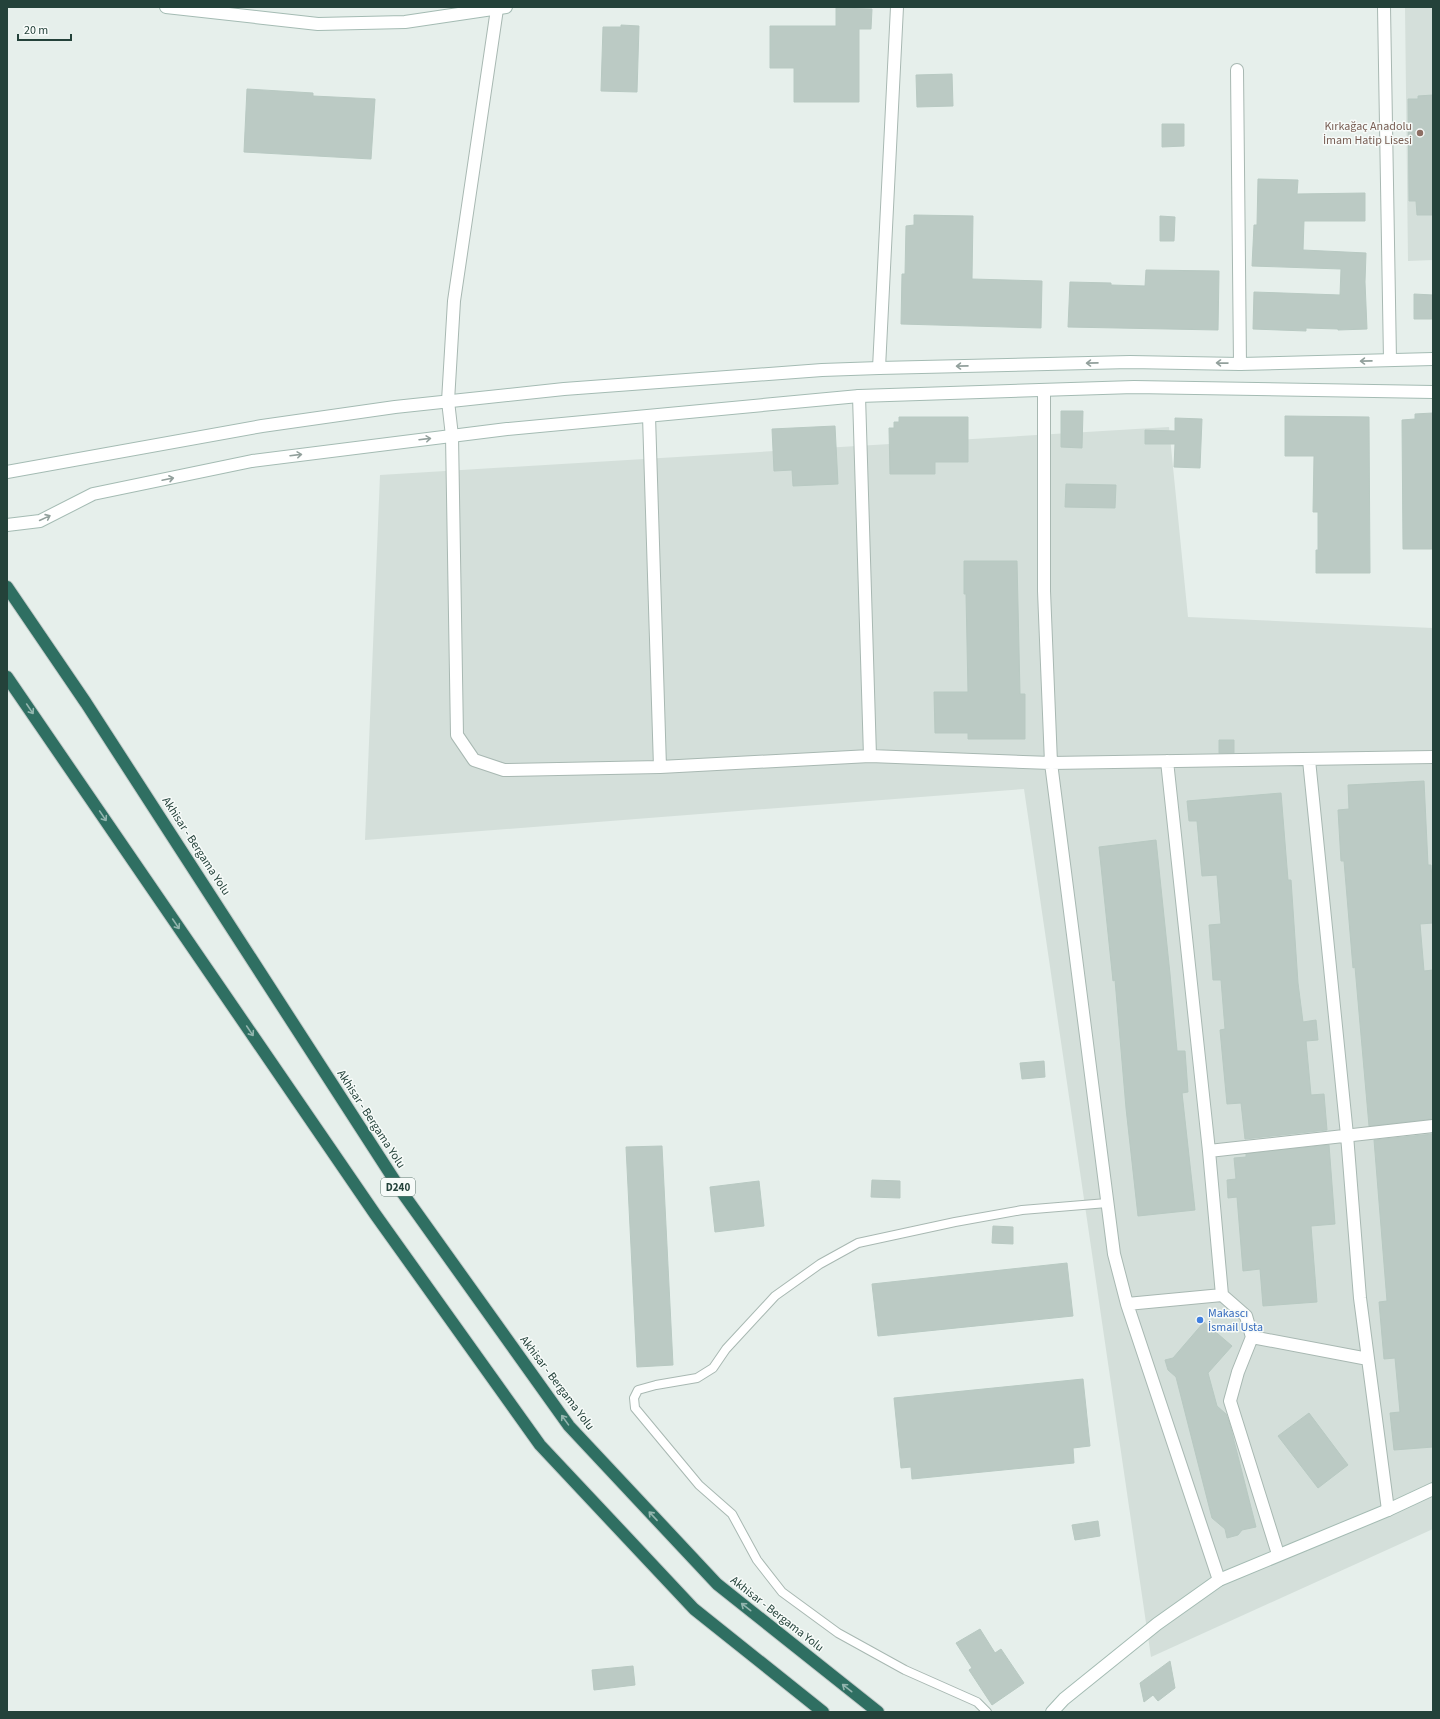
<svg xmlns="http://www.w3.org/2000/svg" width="1440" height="1719" font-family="'Source Sans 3',sans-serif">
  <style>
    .built { fill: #d4dfda }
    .building { fill: #bbcac4; stroke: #b8c9c2 }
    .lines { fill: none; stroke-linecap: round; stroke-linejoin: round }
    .lane-casing { stroke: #a8b8b2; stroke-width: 10 }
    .street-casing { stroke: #a8b8b2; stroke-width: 14 }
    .secondary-casing { stroke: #a4bbb3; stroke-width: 14 }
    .highway-casing { stroke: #c2cac8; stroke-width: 14 }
    .lane { stroke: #fff; stroke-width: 8 }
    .street { stroke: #fff; stroke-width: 12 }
    .secondary { stroke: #fff; stroke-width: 12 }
    .highway { stroke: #2f6f62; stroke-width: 12 }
    .oneway { stroke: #92a09c }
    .oneway2 { stroke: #93b5ae }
    .education-dot { fill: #8d6e63; stroke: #f7fbf9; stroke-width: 1.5 }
    .shop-dot { fill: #3f7fe0; stroke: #f7fbf9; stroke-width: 1.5 }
    .labels { text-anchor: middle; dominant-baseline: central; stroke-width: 3; stroke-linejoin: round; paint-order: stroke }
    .shield { fill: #f7fbf9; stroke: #637a73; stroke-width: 1 }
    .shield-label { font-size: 11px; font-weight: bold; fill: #24423a }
    .education-label { font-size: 12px; fill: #785e54; stroke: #f7fbf9; text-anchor: end }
    .street-label { font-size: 12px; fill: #24423a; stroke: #f7fbf9 }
    .shop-label { font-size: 12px; fill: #366cbe; stroke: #f7fbf9; text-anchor: start }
  </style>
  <rect width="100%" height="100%" fill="#e6efeb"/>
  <path class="built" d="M1405,7H1433V260L1408,261Z
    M1169,427L1188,617L1433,628V1529L1151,1657L1024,789L365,840L380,475Z"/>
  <path class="building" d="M836,8L872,9L871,29H859V102H794V68H770V26H836Z
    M621,25L639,26L637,92L601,91L603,27H621Z
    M952,74L953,106L917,107L916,75Z
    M247,89L313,93V96L375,99L371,159L244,152Z
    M1433,95V215H1417L1416,201H1409L1408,99H1418V96Z
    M1162,124H1184V146L1162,147Z
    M1258,179L1298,180L1297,194L1365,193V221H1304L1303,250L1366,253L1365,282L1367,329L1338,330V329L1306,328V331L1253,329L1254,292L1340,295L1341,269L1252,266L1254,225H1257Z
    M914,215L973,216L972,279L1042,281L1041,328L901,324L902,274H905L906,226L914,225Z
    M1160,216L1175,217L1174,241H1160Z
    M1146,270L1219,271L1218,330L1068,327L1070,282L1111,283V285L1145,286Z
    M1414,294L1433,295V319H1414Z
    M1061,411H1083L1082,448L1061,447Z
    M1433,413V549H1403L1402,420L1415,419V414Z
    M1285,416L1369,417L1370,573H1316V550H1318V512H1313L1314,456H1285Z
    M899,417H968V462H935V474H890L889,428H894V422H899Z
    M1175,418L1202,419L1200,468L1174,467L1175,444H1145V430L1175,431Z
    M835,426L838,484L793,486L792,470L774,471L772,429Z
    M1066,484L1116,485L1115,508L1065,507Z
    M964,561H1017L1020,694H1025V739H968V733H935L934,692H968L966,594H964Z
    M1219,740H1234V753H1219Z
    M1424,781L1428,865H1431L1433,893V923L1420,924L1424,971L1433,970V1119L1369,1126L1355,967L1353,968L1344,861H1341L1338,810L1349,809L1348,785Z
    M1281,793L1288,880H1291L1298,983L1303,1022L1316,1020L1318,1040L1306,1041L1311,1095L1324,1094L1327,1130L1245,1139L1241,1103L1227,1104L1220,1030L1225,1029L1221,980H1213L1209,925L1221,924L1217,875L1202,876L1197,821H1189L1187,801Z
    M1156,840L1170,974L1177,1051H1185L1188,1092L1182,1093L1195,1210L1138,1216L1126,1108L1115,980L1113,981L1099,847Z
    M1044,1061L1045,1077L1022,1079L1020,1063Z
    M1433,1134V1447L1394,1450L1390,1413L1400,1412L1395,1358L1384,1359L1379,1302L1387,1301L1374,1140Z
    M1329,1145L1335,1224L1311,1226L1317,1302L1263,1306L1260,1269L1243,1271L1237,1197L1228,1198L1227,1180L1236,1179L1234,1158L1246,1157V1154Z
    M662,1146L673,1365L637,1367L626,1147Z
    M872,1180L900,1181V1198L871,1197Z
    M759,1181L764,1226L715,1232L710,1187Z
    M993,1226L1013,1227V1244L992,1243Z
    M1067,1263L1073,1316L878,1336L872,1284Z
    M1204,1322L1232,1346L1208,1373L1217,1406L1226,1414L1230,1425L1256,1527L1242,1530L1238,1535L1227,1538L1225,1529L1212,1518L1176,1377L1168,1370L1165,1360L1173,1358Z
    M1083,1379L1090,1446L1073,1448L1074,1463L912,1479L911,1467L901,1468L894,1398Z
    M1309,1413L1348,1465L1318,1488L1278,1436Z
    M1098,1521L1100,1536L1075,1540L1072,1525Z
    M980,1629L995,1653L1001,1649L1024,1683L992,1705L969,1670L972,1668L956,1643Z
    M1170,1661L1175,1688L1158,1701L1153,1695L1144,1702L1140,1683Z
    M633,1666L635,1685L594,1690L592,1670Z"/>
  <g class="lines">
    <g class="lane-casing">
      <path id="lane" d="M987,1712L977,1702L905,1670L838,1633L782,1592L757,1560L732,1514L699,1485L635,1408L634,1398L638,1390L656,1385L697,1378L713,1368L726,1349L775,1296L820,1264L858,1243L955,1222L1022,1210L1107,1203"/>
    </g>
    <g class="street-casing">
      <path id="street" d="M1384,7L1390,360
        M497,9L454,301L448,401L452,436L457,735L474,760L504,770L660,767L870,756L1051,763L1433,757
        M1237,70L1240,364
        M879,368L897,7
        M1044,390V591L1051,763L1114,1254L1127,1304L1219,1580
        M859,396L870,756
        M649,416L660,767
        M1309,760L1347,1135L1360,1298L1388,1510
        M1167,761L1209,1151L1222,1295L1246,1316L1252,1337L1368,1359
        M1209,1151L1433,1126
        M1127,1304L1222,1295
        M1252,1337L1238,1372L1230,1401L1278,1554"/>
    </g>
    <g class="secondary-casing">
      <path id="secondary" d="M166,7L318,24L405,22L506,7
        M7,472L262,426L395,407L564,389L822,370L879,368L1130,362L1240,364L1433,359
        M7,525L40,521L93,494L252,461L507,429L859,396L1134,387L1433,392
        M1052,1712L1064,1699L1157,1624L1219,1580L1388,1510L1433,1489"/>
    </g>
    <g class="highway-casing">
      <path id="highway" d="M7,587L86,703L404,1195L569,1426L717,1584L878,1712
        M7,677L375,1214L540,1445L694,1609L823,1712"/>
    </g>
    <use href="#lane" class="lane"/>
    <use href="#street" class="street"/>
    <use href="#secondary" class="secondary"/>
    <use href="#highway" class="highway"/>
  </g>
  <defs><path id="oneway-shaft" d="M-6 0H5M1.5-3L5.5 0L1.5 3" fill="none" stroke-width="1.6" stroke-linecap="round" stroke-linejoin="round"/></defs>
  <g class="oneway">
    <use href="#oneway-shaft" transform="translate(1366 361) rotate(179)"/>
    <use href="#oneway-shaft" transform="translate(1092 363) rotate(179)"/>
    <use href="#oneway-shaft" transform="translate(1222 363) rotate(-179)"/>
    <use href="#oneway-shaft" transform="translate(962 366) rotate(179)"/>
    <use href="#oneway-shaft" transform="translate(425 439) rotate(-7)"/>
    <use href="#oneway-shaft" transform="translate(296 455) rotate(-7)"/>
    <use href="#oneway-shaft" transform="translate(168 479) rotate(-12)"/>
    <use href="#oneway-shaft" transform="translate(45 518) rotate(-25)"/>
  </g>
  <g class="oneway2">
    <use href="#oneway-shaft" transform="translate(30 709) rotate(56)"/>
    <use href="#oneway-shaft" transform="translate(103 816) rotate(56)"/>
    <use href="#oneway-shaft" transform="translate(176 924) rotate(56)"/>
    <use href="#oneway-shaft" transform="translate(250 1031) rotate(56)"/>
    <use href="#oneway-shaft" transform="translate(565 1420) rotate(-126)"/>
    <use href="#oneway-shaft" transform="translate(653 1516) rotate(-133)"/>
    <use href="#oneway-shaft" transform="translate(746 1607) rotate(-142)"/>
    <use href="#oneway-shaft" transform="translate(847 1688) rotate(-142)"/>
  </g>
  <circle class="education-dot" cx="1420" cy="133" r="4"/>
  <circle class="shop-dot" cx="1200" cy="1320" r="4"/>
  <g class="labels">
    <rect class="shield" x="381" y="1178" width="34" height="18" rx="3"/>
    <g class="shield-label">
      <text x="398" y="1187">D240</text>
    </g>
    <g class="education-label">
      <text x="1412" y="126">Kırkağaç Anadolu<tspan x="1412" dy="14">İmam Hatip Lisesi</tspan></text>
    </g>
    <g class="street-label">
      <text transform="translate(196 846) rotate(57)">Akhisar - Bergama Yolu</text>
      <text transform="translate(371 1119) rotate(57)">Akhisar - Bergama Yolu</text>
      <text transform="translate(557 1383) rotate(53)">Akhisar - Bergama Yolu</text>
      <text transform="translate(777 1614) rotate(38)">Akhisar - Bergama Yolu</text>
    </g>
    <g class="shop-label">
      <text x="1208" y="1313">Makascı<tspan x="1208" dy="14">İsmail Usta</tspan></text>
    </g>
  </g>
  <rect width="1440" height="1719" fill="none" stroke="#24423a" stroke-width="16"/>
  <path d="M18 34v6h53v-6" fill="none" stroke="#24423a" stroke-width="2"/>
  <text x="24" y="34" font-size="12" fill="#24423a" stroke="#f7fbf9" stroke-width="3" paint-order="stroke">20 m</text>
</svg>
